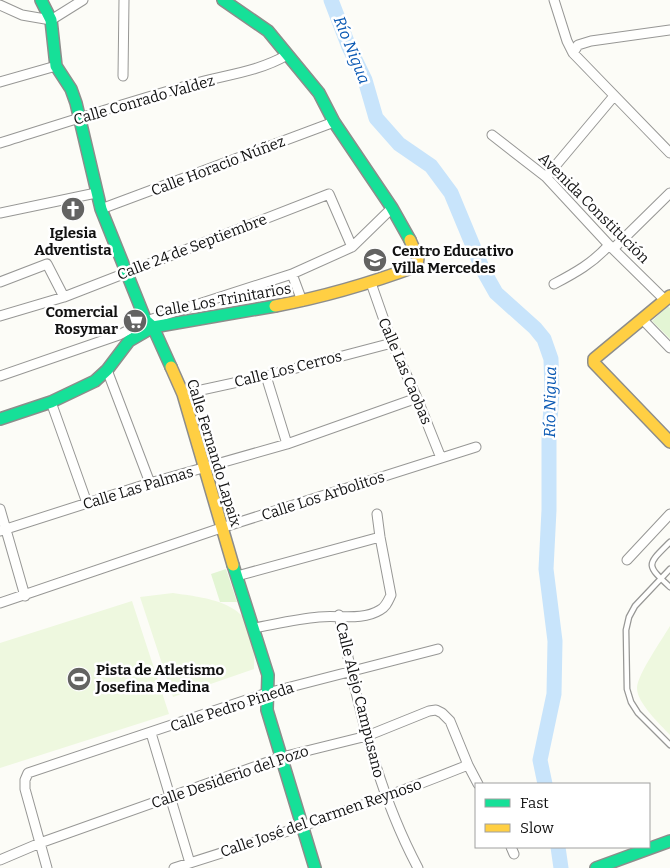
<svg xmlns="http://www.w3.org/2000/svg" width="670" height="868" font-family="Bitter,serif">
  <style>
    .green { fill: #e3f5d4 }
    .pitch { fill: #eef8df }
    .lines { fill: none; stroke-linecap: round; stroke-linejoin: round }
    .river { stroke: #c8e4fb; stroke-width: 15 }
    .lane-casing { stroke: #979795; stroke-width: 7 }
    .street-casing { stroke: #979795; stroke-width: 11 }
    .fast-casing { stroke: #8d8d8b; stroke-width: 14 }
    .slow-casing { stroke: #8d8d8b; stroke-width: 14 }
    .lane { stroke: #fffffe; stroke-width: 4.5 }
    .street { stroke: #fffffe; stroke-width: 9 }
    .fast { stroke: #16e098; stroke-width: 11 }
    .slow { stroke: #ffcf43; stroke-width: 11 }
    .labels { text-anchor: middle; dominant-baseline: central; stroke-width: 5; stroke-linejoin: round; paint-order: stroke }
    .street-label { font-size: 15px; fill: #111; stroke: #fff }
    .poi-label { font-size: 15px; font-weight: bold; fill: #111; stroke: #fff; text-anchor: start }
    .water-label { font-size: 16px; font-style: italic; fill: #0958b3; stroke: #fff }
  </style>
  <rect width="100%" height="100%" fill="#fcfcf7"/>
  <path class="green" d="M668,306L670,308V339L652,321Z
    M226,569L237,602H220L211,574Z"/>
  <path class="pitch" d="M173,593C206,598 249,601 254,642C255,651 254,660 254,669L173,697L140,597Z
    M132,601L169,714L0,768V643Z
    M670,626V735C660,724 637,703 637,688C637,675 663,638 670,626Z"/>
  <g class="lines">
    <path class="river" d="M331,0L349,47L365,80L376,118L399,144L431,166L451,193L483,270L496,293L535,328L544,339L551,359L552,393L549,435V510L546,569L555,641L554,694L540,760L545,784
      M558,847L561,868"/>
    <g class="lane-casing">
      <path id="lane" d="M670,542C647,565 645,564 670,587
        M670,569L635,606L629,617L626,630L627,689L631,702L638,713L670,745"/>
    </g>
    <g class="street-casing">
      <path id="street" d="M554,0L567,41L573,53L670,153
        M0,5L22,15L51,20L83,0
        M573,53L578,45L591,41L670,30
        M123,76L124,0
        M0,82L56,66
        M492,135L546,177L609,245L665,300
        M0,143C64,123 128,102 193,84C224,75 258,72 287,55
        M546,177L614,96
        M101,209L334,122
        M0,213L96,193
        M613,249L670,193
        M292,274L302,301
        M0,282L47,264L64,297
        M371,283L392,343L417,398L441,458
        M554,284C575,273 593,263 609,245
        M0,316L64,297L329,194L352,247
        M643,320L670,348
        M107,370L150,483
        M0,376L119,335L146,321L292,274L352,247L392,208
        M266,376L287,444
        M183,394L266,376L392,343
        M51,402L87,503
        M0,509L25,596
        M0,531L150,483L287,444L417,398
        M627,560L670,514
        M237,576L380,537
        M0,603L221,528L476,447
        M339,615C357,702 376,789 418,868
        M254,628C276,624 297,619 319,617C339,615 362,621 380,610C386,607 388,601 391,595L380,537L377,514
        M151,733L190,863
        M511,847L514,854
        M0,860L40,843L282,757L367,736L429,711L436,710L442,713L450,721L468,765L478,784
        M47,868L25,789V780L28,773L267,693L438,649
        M174,868C273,837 371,804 468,765"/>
    </g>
    <g class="fast-casing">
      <path id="fast" d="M41,0L51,20L56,66L71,89L76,103L101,209L146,321L153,327L171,367
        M223,0L268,31L319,93L334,122L392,208L410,240
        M0,419L51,402L95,381L107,370L129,341L153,327L275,306
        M233,565L268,675L267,710L315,868
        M596,868L670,841"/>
    </g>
    <g class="slow-casing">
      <path id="slow" d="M670,296L594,359V363L670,442
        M275,306C324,297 371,283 417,266L418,258L410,240
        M171,367L183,394L233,565"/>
    </g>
    <use href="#lane" class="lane"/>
    <use href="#street" class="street"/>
    <use href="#fast" class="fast"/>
    <use href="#slow" class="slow"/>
  </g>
  <defs>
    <g id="church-disc" transform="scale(1.25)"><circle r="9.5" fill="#636362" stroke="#fff"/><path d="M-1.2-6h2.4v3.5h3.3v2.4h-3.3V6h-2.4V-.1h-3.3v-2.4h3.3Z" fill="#fff"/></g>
    <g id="school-disc" transform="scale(1.25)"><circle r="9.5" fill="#636362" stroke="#fff"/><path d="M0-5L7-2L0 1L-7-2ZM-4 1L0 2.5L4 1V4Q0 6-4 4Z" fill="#fff"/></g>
    <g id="supermarket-disc" transform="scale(1.25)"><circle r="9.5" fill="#636362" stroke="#fff"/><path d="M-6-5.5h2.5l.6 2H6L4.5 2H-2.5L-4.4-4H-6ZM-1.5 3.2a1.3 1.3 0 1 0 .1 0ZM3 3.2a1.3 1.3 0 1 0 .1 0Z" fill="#fff"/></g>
    <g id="stadium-disc" transform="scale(1.25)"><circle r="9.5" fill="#636362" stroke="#fff"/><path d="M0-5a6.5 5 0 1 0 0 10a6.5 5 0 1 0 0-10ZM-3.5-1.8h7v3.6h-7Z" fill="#fff"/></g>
  </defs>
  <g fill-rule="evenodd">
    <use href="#church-disc" x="73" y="209"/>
    <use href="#school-disc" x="375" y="260"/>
    <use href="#supermarket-disc" x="135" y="321"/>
    <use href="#stadium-disc" x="79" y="679"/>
  </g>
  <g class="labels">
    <g class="street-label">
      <text transform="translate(144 100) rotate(-16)">Calle Conrado Valdez</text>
      <text transform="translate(218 166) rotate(-21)">Calle Horacio Núñez</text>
      <text transform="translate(594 208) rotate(45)">Avenida Constitución</text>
      <text transform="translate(192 247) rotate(-21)">Calle 24 de Septiembre</text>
      <text transform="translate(223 300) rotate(-10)">Calle Los Trinitarios</text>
      <text transform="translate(288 369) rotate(-14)">Calle Los Cerros</text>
      <text transform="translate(405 371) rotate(67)">Calle Las Caobas</text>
      <text transform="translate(214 453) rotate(73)">Calle Fernando Lapaix</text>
      <text transform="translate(138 488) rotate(-17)">Calle Las Palmas</text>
      <text transform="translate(323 496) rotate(-18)">Calle Los Arbolitos</text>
      <text transform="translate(360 700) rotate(76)">Calle Alejo Campusano</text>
      <text transform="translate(232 707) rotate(-18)">Calle Pedro Pineda</text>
      <text transform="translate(230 777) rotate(-19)">Calle Desiderio del Pozo</text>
      <text transform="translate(321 818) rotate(-19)">Calle José del Carmen Reynoso</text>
    </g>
    <g class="poi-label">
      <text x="73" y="233" text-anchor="middle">Iglesia<tspan x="73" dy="17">Adventista</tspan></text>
      <text x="392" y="251">Centro Educativo<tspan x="392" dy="17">Villa Mercedes</tspan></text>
      <text x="118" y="312" text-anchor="end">Comercial<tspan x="118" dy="17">Rosymar</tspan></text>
      <text x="96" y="670">Pista de Atletismo<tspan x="96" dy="17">Josefina Medina</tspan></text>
    </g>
    <g class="water-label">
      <text transform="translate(352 50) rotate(68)">Río Nigua</text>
      <text transform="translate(550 402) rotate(-89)">Río Nigua</text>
    </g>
  </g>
  <rect x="475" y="783" width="175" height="65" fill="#ffffff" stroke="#a0a0a0"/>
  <rect x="485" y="799" width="25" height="8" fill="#16e098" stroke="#a0a0a0"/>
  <text x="520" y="808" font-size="15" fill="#111111">Fast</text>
  <rect x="485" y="824" width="25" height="8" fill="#ffcf43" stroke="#a0a0a0"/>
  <text x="520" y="833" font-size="15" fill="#111111">Slow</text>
</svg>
